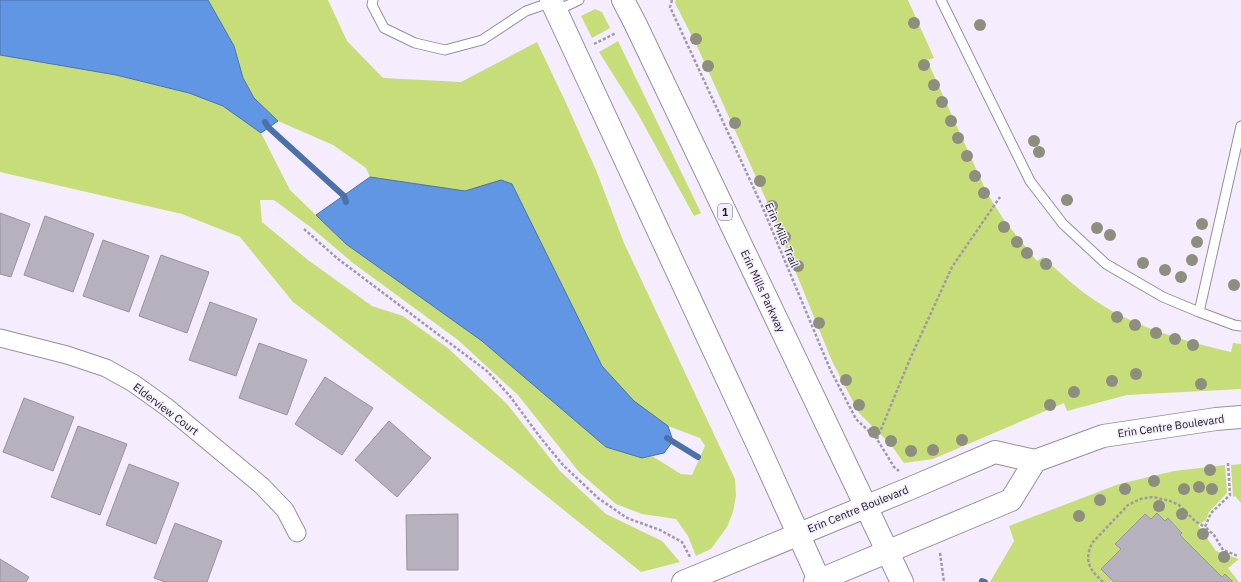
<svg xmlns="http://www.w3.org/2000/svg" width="1241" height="582" font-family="'IBM Plex Sans',sans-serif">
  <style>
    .green { fill: #c6dd79 }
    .water { fill: #6096e4; stroke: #4c71a9 }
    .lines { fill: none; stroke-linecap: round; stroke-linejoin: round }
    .stream { stroke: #4c71a9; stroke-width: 6 }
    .building { fill: #b7b0be; stroke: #9a92a0 }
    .lane-casing { stroke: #968f9d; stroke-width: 11 }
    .street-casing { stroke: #968f9d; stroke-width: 19 }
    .secondary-casing { stroke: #968f9d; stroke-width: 24 }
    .primary-casing { stroke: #968f9d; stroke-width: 24 }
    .path { stroke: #9f9aa5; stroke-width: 2.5; stroke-dasharray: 3 2; stroke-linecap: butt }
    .lane { stroke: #fff; stroke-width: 9 }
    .street { stroke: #fff; stroke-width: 17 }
    .secondary { stroke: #fff; stroke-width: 22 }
    .primary { stroke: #fff; stroke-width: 22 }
    .tree { fill: #8d8e7e }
    .labels { text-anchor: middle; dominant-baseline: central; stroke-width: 3; stroke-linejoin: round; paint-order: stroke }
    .shield { fill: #f5edfd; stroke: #5d5962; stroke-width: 1 }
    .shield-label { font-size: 10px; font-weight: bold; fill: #1c1a1f }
    .street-label { font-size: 11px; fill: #1c1a1f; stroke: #f5edfd }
  </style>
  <rect width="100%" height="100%" fill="#f5edfd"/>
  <path class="green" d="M208,0H328L347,41L383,78L461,82L537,42L566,103L596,170L624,243L735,479L736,496L733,512L727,527L711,549L696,556L688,536L676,519L642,514L616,504L579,472L518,395L458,340L353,263L313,229L274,200H260L262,222L308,260L372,306L403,316L449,349L507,404L560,471L606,514L662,541L680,562L641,572L514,470L293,302L240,237L182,214L0,172V55L116,75L189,93L223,106L261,133L290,190L346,244L482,341L606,447L642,458L652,456L681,474L692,475L705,446L700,438L668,426L634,401L602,366L512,184L501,180L465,191L370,177L366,168L333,145L278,121L254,98L243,78L234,46Z
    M676,0H908L934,58L927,60L987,193L1004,220L1037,261L1043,257C1057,270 1072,284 1087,295C1129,326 1181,340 1231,352L1233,343L1241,344V389L1127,395L1067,411L1064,403L933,459L904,463L891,445L859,413L832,361L768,204L697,46L675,3Z
    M595,9L602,12L610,28L592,38L581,16Z
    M618,41L701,213L694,216L638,114L599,52Z
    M1241,464V503L1235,496L1233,497L1231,465Z
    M1225,465L1227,493L1209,512L1206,520L1198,525L1216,551L1239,559L1228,568L1239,582H1233L1225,574L1222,577L1180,535L1182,532L1168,518L1165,521L1157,513L1151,519L1145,514L1116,544L1121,549L1101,569L1114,582H990L1014,541L1009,526L1119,484L1174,471Z"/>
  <path class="water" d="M0,0H208L234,46L243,78L254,98L278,121L261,133L223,106L189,93L116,75L0,55Z
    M370,177L465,191L501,180L512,184L602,366L634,401L668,426L673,441L664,453L642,458L606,447L482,341L346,244L316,215Z"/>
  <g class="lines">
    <path class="stream" d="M265,122L268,127L344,196L346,202
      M667,438L698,457
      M982,581L985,582"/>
  </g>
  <path class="building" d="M0,213L30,224L11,277L0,274Z
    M45,216L94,234L73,292L24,275Z
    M103,240L149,256L129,312L83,296Z
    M161,255L209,272L187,333L139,316Z
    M210,302L257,319L236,376L189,360Z
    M259,343L307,360L287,415L239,398Z
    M325,377L373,408L342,455L295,424Z
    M24,398L74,417L53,471L3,452Z
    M389,421L431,458L397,497L355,460Z
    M78,426L127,444L100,515L51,497Z
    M129,464L179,483L156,544L106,525Z
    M1157,513L1165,521L1168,518L1182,533L1180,535L1222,577L1225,574L1233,582H1114L1101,569L1121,549L1115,544L1145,514L1151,519Z
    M458,514V570H407L406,515Z
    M175,523L222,541L207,582H165L154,578Z
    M0,559L29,577L26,582H0Z"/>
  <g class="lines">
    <g class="lane-casing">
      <path id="lane" d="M373,0L372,5L384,28L415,43L445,50L482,40L526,11L552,2
        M941,0L1030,181L1063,224L1106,264L1163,297L1199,312L1234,325L1241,326
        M556,11L579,0
        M1199,312L1241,126"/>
    </g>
    <g class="street-casing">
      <path id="street" d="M0,338L67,355L106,368L133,383L168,408L262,486L285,510L297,533"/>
    </g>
    <g class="secondary-casing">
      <path id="secondary" d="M683,582L911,488L995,452L1035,461L1103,436L1216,419L1241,417
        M815,582L1011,500L1035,461"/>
    </g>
    <g class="primary-casing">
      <path id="primary" d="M551,0L762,454L820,582
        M623,0L635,23L902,582"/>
    </g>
    <path class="path" d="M672,0L670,7L762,206L830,369L856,419L877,439L894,467L899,471
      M594,44L616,33
      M304,229L338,259L487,371L509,395L540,437L563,465L598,498L627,518L660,530L682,542L690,557
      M877,439L910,359L952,267L1000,197
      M1228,463L1230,495L1211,513L1205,527L1214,535L1223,550L1238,556
      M940,553L944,582
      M1103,582C1089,569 1084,561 1092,543L1128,505L1140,499L1153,497L1170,501L1179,505L1195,521L1205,527"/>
    <use href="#lane" class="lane"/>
    <use href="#street" class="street"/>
    <use href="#secondary" class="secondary"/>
    <use href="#primary" class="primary"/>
  </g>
  <g class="tree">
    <circle cx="914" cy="23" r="6"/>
    <circle cx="980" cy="25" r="6"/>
    <circle cx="696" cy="39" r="6"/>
    <circle cx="924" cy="65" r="6"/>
    <circle cx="708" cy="66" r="6"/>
    <circle cx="934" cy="85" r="6"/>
    <circle cx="942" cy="102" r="6"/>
    <circle cx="951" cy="121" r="6"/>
    <circle cx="735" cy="123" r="6"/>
    <circle cx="958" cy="138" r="6"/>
    <circle cx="1034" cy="141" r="6"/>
    <circle cx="1039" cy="152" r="6"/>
    <circle cx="967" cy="156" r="6"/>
    <circle cx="975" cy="176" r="6"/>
    <circle cx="760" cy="181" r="6"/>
    <circle cx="984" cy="193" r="6"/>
    <circle cx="1067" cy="200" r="6"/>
    <circle cx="772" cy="206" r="6"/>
    <circle cx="1202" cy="224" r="6"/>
    <circle cx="1004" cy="227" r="6"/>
    <circle cx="1097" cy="228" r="6"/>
    <circle cx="1110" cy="235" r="6"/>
    <circle cx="785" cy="237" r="6"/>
    <circle cx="1017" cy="242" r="6"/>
    <circle cx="1197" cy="242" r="6"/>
    <circle cx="1027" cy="253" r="6"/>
    <circle cx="1192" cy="260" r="6"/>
    <circle cx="1143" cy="263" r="6"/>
    <circle cx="1046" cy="264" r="6"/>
    <circle cx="798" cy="266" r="6"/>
    <circle cx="1165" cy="270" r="6"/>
    <circle cx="1181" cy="277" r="6"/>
    <circle cx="1234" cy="285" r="6"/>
    <circle cx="1117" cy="317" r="6"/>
    <circle cx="819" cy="323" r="6"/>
    <circle cx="1135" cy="325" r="6"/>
    <circle cx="1156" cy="333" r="6"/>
    <circle cx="1175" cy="339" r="6"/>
    <circle cx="1193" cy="345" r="6"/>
    <circle cx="1136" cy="374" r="6"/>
    <circle cx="846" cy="380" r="6"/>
    <circle cx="1112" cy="381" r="6"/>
    <circle cx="1201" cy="384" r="6"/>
    <circle cx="1074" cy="392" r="6"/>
    <circle cx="859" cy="405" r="6"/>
    <circle cx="1050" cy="405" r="6"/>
    <circle cx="874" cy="432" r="6"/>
    <circle cx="962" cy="440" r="6"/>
    <circle cx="891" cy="441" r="6"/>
    <circle cx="933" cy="450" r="6"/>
    <circle cx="911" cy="451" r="6"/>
    <circle cx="1210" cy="470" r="6"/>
    <circle cx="1154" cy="481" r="6"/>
    <circle cx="1199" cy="487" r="6"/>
    <circle cx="1125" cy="489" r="6"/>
    <circle cx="1184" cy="489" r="6"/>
    <circle cx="1212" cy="489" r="6"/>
    <circle cx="1100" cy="500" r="6"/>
    <circle cx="1159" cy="506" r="6"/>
    <circle cx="1182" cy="514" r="6"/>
    <circle cx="1079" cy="516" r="6"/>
    <circle cx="1203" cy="534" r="6"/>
    <circle cx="1224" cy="557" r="6"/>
  </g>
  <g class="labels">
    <rect class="shield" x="718" y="204" width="14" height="16" rx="3"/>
    <g class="shield-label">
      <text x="725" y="212">1</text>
    </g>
    <g class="street-label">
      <text transform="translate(782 235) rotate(67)">Erin Mills Trail</text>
      <text transform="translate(763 291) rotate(65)">Erin Mills Parkway</text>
      <text transform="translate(166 409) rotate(37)">Elderview Court</text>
      <text transform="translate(1171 426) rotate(-8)">Erin Centre Boulevard</text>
      <text transform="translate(858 509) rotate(-22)">Erin Centre Boulevard</text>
    </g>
  </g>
</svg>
